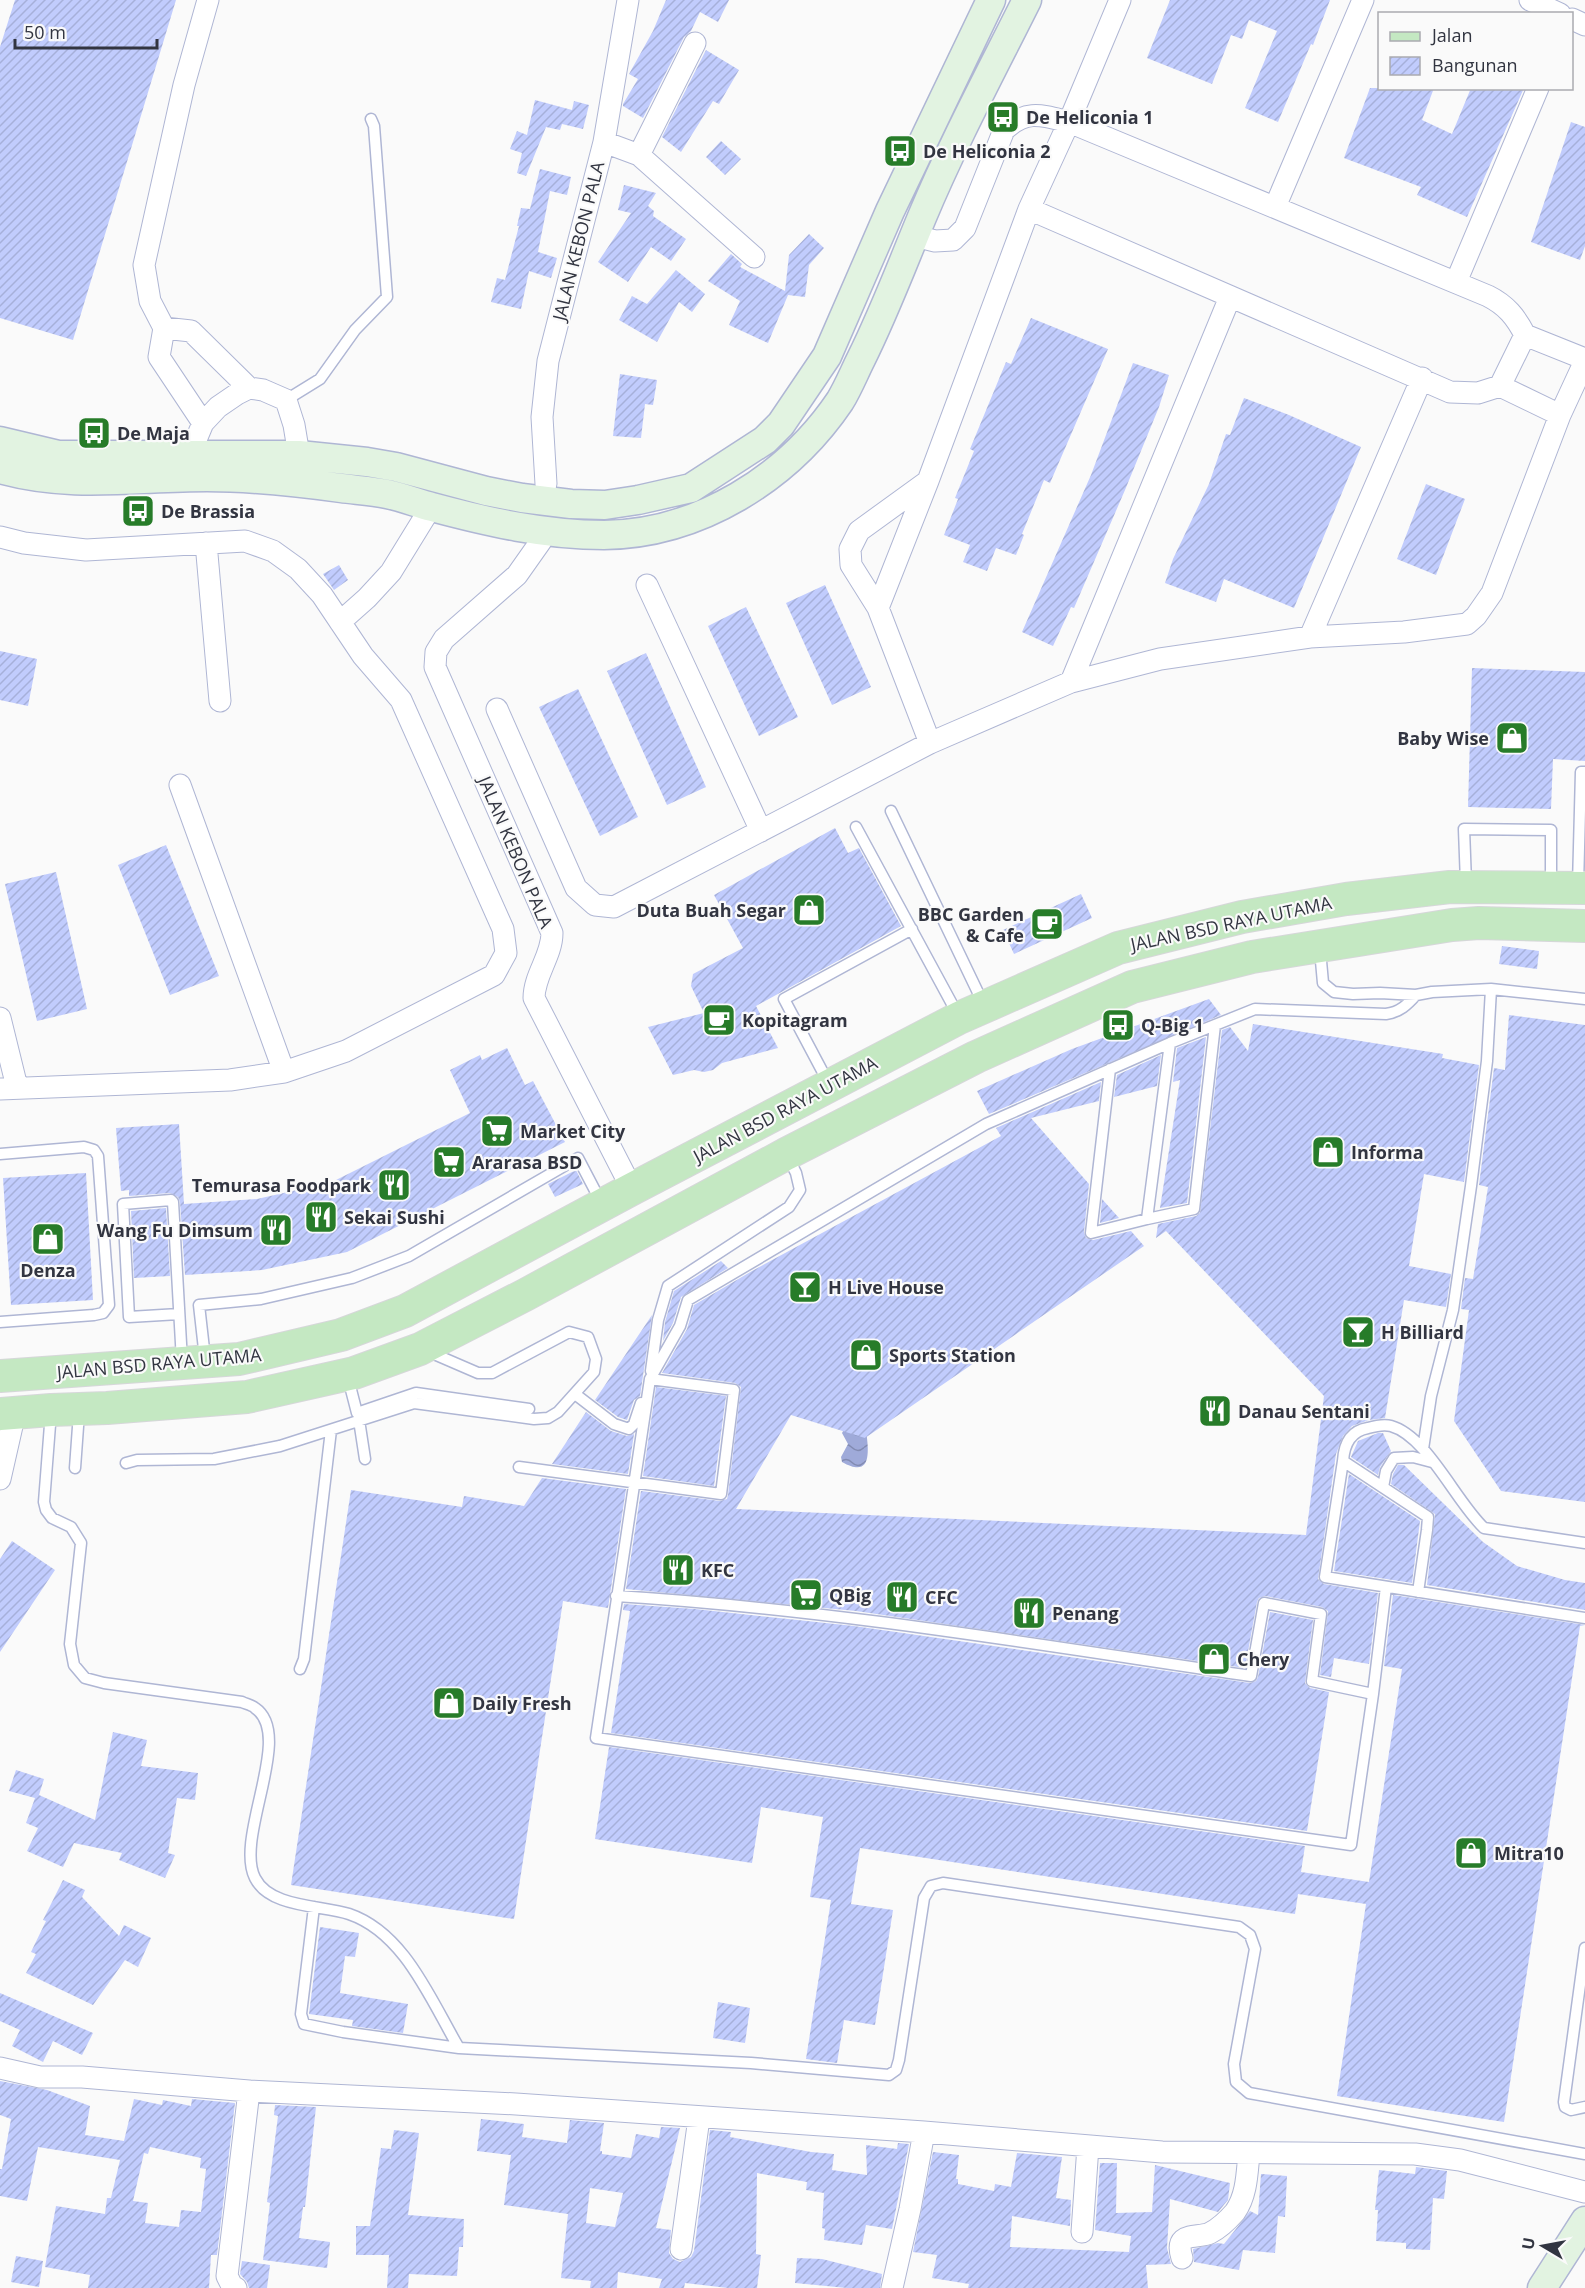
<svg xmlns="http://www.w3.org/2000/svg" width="1585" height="2288" font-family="'Open Sans',sans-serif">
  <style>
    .water { fill: url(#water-waves) }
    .building { fill: url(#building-hatch); fill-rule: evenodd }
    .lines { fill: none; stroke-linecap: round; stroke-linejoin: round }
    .lane-casing { stroke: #afb6d4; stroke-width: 13 }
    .street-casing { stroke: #afb6d4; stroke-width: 23 }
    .secondary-casing { stroke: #afb6d4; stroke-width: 31 }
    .primary-casing { stroke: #d6d7d9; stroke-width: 34 }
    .lane { stroke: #fff; stroke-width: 10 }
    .street { stroke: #fff; stroke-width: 21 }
    .secondary { stroke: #e2f3e1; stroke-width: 28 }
    .primary { stroke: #c4e8c2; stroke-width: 32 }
    .labels { text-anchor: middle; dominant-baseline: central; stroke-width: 4.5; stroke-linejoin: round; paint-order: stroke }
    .poi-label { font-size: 18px; font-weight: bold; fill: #323541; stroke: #fafafa; text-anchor: start }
    .street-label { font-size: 18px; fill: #323541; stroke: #fafafa }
  </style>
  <defs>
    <pattern id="water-waves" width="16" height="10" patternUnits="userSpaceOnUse" patternTransform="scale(1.5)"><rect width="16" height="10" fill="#9faad9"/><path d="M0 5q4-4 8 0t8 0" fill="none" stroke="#828bb2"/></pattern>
    <pattern id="building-hatch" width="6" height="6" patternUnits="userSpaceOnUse" patternTransform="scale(1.5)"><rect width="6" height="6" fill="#c1ccfd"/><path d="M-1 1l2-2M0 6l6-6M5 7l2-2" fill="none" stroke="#a6b0da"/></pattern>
  </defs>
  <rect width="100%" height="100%" fill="#fafafa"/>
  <path class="water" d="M846,1426L866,1430C869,1452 872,1479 842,1462L841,1457L848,1444L842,1433Z"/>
  <path class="building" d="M15,0H176L73,340L0,318V47Z
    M666,0H729L718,22L700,12L691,31L684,37L643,118L623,106V104L638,79L629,74L653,31Z
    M1170,0H1330L1313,45L1311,44L1278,122L1245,108L1277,31L1249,20L1242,39L1231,35L1212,84L1147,58Z
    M706,50L739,70L719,104L713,101L681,152L662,137Z
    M1370,88H1434L1422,120L1452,134L1471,88H1524L1467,217L1417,195L1421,187L1344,158Z
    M535,100L572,110L574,101L589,105L583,129L562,124L560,130L546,127L526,176L517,173L522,153L510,149L517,131L527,135Z
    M1571,122L1585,127V246L1580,260L1531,242Z
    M721,141L741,159L725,175L706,157Z
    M540,169L571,177L567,195L550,191L538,252L557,258L551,278L529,271L521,309L491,302L497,278L505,280L519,226H517L521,208L530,209Z
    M624,185L656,193L648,206L654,211L653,216L686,239L671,261L651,247L628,282L598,262L631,213L618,210Z
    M809,234L824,248L809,265L805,297L788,295L768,343L729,325L740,301L708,281L731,254L742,264L740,267L785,291L789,255Z
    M676,270L705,294L692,312L679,302L657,342L619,320L632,296L647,304Z
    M1031,318L1108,349L1050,483L1044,480L1022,534L1024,535L1016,555L996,548L987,571L963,562L970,545L944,535L958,499L955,498L974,451L970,449L1006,362L1011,364Z
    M1133,363L1169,375L1159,407L1125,490L1074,608L1071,607L1053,646L1022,632L1091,475Z
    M620,374L657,380L653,405L645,404L641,438L613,436Z
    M1244,398L1289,415L1361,447L1294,608L1224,579L1216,602L1165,583L1173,559L1209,484L1226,434L1230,435Z
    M1426,484L1465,499L1436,575L1397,559Z
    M339,565L348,580L334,590L323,574Z
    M825,585L871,687L832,705L786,603Z
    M746,607L798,717L759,736L708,626Z
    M0,651L37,659L28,706L0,700Z
    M646,653L706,787L667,805L607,671Z
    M1472,668L1585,672V761L1553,759L1551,809L1468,807Z
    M578,689L638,817L600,836L539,707Z
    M835,828L848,853L859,848L901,926L756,1006L778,1048L722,1063L713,1070L704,1072L694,1070L673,1075L648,1027L704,1013L691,986L693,974L743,948L714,895Z
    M166,845L219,976L170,995L118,865Z
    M56,872L87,1009L37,1021L5,884Z
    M1081,894L1092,918L1014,954L1003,930Z
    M1502,946L1539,951L1537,969L1499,964Z
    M1209,999L1221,1015L989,1114L977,1091L1072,1049Z
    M1509,1015L1585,1025V1502L1501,1491L1454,1421L1469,1310L1461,1309L1465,1278L1473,1279L1488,1187L1479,1185L1494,1068L1505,1070Z
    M1253,1024L1443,1054L1442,1058L1479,1065L1464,1182L1424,1174L1409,1266L1451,1274L1446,1307L1404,1300L1385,1418L1369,1420L1352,1426L1343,1436L1336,1454L1318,1579L1324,1584L1378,1593L1369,1664L1334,1658L1331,1677L1320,1675L1328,1611L1322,1607L1265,1596L1259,1598L1257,1602L1245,1668L856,1611L626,1589L641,1491L720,1501L727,1499L728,1495L741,1387L735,1383L662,1373L687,1329L694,1305L752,1271L1001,1136L996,1128L1101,1082L1099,1101L1031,1118L1089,1184L1084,1232L1086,1238L1093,1240L1131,1231L1144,1246L865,1438L791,1415L736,1509L1306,1535L1324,1396L1166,1231L1156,1238L1158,1224L1196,1216L1200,1213L1222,1030L1230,1027L1248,1051Z
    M1206,1037L1187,1203L1160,1208L1180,1080L1173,1082L1177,1048Z
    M507,1048L525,1085L533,1081L565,1142L347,1252L262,1270L185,1275L180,1202L178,1197L170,1193L129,1196V1190L121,1191L116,1128L179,1124L184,1204L257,1199L332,1182L470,1113L450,1070L480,1055L482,1060Z
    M1161,1055L1157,1086L1114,1097L1117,1075Z
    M576,1170L583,1184L555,1197L548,1184Z
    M86,1173L93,1300L11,1305L3,1178Z
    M1102,1199L1119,1218L1100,1223Z
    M166,1208L170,1276L134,1278L131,1211Z
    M721,1261L728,1268L681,1297L673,1323L663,1341L665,1322L674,1291Z
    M652,1315L640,1396L634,1400L627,1420L618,1417L595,1400Z
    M656,1387L726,1396L714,1486L643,1476Z
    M586,1412L611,1431L627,1436L634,1434L628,1474L552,1464Z
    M1378,1433H1383L1391,1451L1380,1467L1378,1475L1351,1457L1358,1441Z
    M1398,1465H1404L1483,1542L1517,1566L1565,1580L1585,1583V1610L1427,1585L1435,1514L1391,1484L1393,1474Z
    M1349,1474L1420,1521L1412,1583L1334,1571Z
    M542,1478L626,1489L608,1608L563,1601L514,1919L291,1885L351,1490L462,1507L464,1496L524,1506Z
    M12,1541L55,1570L0,1652V1559Z
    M1393,1595L1585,1625L1580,1626L1504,2122L1337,2096L1366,1904L1298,1894L1295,1914L860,1848L851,1904L893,1910L875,2025L844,2020L837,2063L806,2059L831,1900L810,1897L823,1817L761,1807L752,1863L595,1839L609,1747L1305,1846L1301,1872L1369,1882L1402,1669L1384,1666Z
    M624,1604L695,1609L854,1626L1250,1683L1256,1681L1258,1677L1270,1612L1313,1620L1305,1683L1310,1688L1329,1692L1307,1831L611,1733L630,1611L623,1610Z
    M113,1732L147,1740L141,1766L198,1773L195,1800L177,1798L168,1853L175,1855L165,1878L119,1860L122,1853L74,1843L63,1867L27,1851L38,1828L26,1823L35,1798L9,1791L16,1770L44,1779L39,1795L95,1820Z
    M63,1880L85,1890L82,1897L119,1936L124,1925L151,1938L138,1967L125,1960L93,2005L26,1973L36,1954L31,1952L46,1921L43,1920Z
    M320,1927L359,1933L355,1957L345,1956L340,1993L408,2004L403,2033L352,2026L353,2020L309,2014Z
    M0,1993L93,2033L82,2055L53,2041L43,2062L12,2046L20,2030L0,2021Z
    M718,2002L750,2008L745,2043L713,2038Z
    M0,2081L47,2090L90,2106L85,2135L124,2141L134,2099L162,2105L163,2100L191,2106L192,2099L235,2103L217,2255H211L209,2288H88L90,2275L45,2267L56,2206L105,2214L107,2198H111L120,2160L38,2147L27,2201L0,2196V2169H2L11,2119L0,2115ZM150,2147L201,2158L200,2168L206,2169L201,2212L181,2210L179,2227L145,2223L148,2203L133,2201L144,2153L148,2154Z
    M275,2105L316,2107L305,2207H303L299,2238L330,2242L327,2268L263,2260L270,2203L267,2202L278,2116L274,2115Z
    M481,2119L524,2124L522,2137L567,2143L570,2120L604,2123L600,2151H602V2154L631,2158L636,2134L659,2138L661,2127L680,2128L656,2228L671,2230L669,2253L673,2259L680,2262L691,2257L694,2251L710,2130L731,2132L730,2137L811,2152L834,2154L832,2170L867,2175L866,2145L897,2149L898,2143L909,2144L892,2229L866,2225L862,2245L824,2240L825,2229L822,2228L824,2193L806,2190L807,2182L757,2173L756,2254L761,2255L757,2288H728L685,2283L684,2288H659L662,2279L618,2272L617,2288H590L591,2281L561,2278L568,2214L504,2205L511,2155L477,2151ZM590,2188L623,2193L615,2227L586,2223Z
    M394,2130L419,2133L408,2215L464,2219L463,2247H459L457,2276L409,2274L408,2288H387L389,2255H356V2226H370L381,2148L391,2149Z
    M933,2152L959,2155L956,2179H958V2184L994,2191L995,2184L1011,2187L1017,2153L1062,2157L1056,2198L1071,2200L1070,2226L1012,2216L1010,2247L1129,2252L1131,2236L1095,2230L1100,2163H1117L1116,2213L1152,2212L1155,2165L1230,2183L1228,2200L1218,2212L1170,2199L1167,2248L1171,2264L1146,2265L1148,2288H968L969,2284L932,2278L937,2255L913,2252Z
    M1416,2167L1447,2171L1444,2199L1433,2198L1430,2250L1406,2249V2243L1376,2241L1378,2210H1375L1379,2170L1415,2174Z
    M1261,2174L1287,2176L1285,2217L1278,2216L1275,2253L1243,2250L1239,2270L1194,2262L1193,2249L1218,2243L1224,2244L1250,2211L1258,2215Z
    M16,2256L43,2261L39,2287L11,2282Z
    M797,2258L822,2259L882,2274L880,2288H847L795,2283Z
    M242,2261L270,2265L267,2288H249L247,2282L240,2274Z"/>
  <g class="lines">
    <g class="lane-casing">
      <path id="lane" d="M286,400L320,379L355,330L387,297L374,126L371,119
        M891,811L983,1003
        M856,827L958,1015
        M1466,883L1464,829L1551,830V884
        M1578,885L1581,772H1585
        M1320,950L1323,983L1334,992L1353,994L1380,993L1416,995L1432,992L1491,989L1585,999
        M1110,1069L1091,1233L1147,1219L1170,1043
        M828,1082L784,999L912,929
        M0,1154L84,1147L94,1150L98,1156L109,1305L103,1313L94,1315L0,1322
        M1147,1219L1194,1209L1215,1025
        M179,1314L129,1317L123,1204L171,1200L173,1202L182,1361
        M205,1358L199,1305L261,1299L352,1278L409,1256L578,1158L601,1202
        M651,1371L658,1320L668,1286L789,1207L800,1190L796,1173L788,1157
        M348,1378L357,1413L416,1393L529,1409
        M575,1394L614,1424L629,1429L634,1424L641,1403
        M51,1412L44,1502L46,1510L52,1518L71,1527L81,1543L70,1644L74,1665L85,1678L104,1683L242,1702C246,1704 252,1705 255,1708C295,1735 234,1837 255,1878C270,1908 321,1905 349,1914C405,1933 431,2001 459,2048L751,2063L889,2075L896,2070L899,2060L924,1898L931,1886L943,1883L1239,1927L1250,1935L1255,1949L1234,2064L1236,2082L1249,2093L1585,2154
        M359,1420L365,1459
        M1423,1449L1431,1396L1453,1310L1471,1186L1487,1061L1491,989
        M1343,1461C1344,1445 1350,1431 1368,1428C1375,1426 1384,1424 1391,1426C1427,1436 1456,1502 1484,1528L1585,1543
        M126,1463L137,1460L214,1459L280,1446L414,1403L534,1419L548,1418L558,1412L594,1372L596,1359L588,1337L569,1332L492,1373H478L427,1351
        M519,1467L721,1494L734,1390L650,1379
        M75,1468L79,1413
        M1383,1487L1386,1471L1394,1458L1413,1457L1432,1462
        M1386,1587L1373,1694L1351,1845L596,1738L650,1379L680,1326L688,1300L986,1124L1170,1043L1255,1009L1386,1014C1400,1012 1407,1005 1416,995
        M1418,1592L1427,1530L1428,1517L1343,1461L1325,1577L1585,1618
        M616,1596C829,1609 1040,1645 1251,1676L1264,1603L1321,1614L1312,1681L1373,1694
        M300,1669L304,1659L331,1430
        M314,1907L301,2014L304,2024L343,2032L459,2048
        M1585,1948L1564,2102L1565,2107L1571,2110L1585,2107"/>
    </g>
    <g class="street-casing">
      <path id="street" d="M1530,0L1560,14
        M1572,19L1585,25
        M604,142L639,155L754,257
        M639,155L695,43
        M1275,207L1363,0
        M915,236L935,241L953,240L965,228L1004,130C1027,109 1041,115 1069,122L1120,0
        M1456,282L1538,88
        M164,328L191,331L249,388
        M1500,386L1525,335
        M1560,415L1500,386L1478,393L1450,392L1029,209L1069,122L1488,296C1506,305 1516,317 1525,335L1585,359
        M203,423L159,357L164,328L150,301L144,265L184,85L208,0
        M190,454L203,423L218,407L237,394L249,388L263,390L286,400L294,425L299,455
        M546,484L542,417L548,361L604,142L628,0
        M0,537L24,543L86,550L245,541L273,551L298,569L322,595L363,656L401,700L503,929L506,953L494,975L346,1051L284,1072L230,1080L0,1089
        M541,541L517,575L444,639L436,652L435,667L552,933C552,956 534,975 534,998L632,1189
        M206,543L220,701
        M647,585L761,831
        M878,608L851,565L850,549L859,531L928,481
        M340,622L367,598L391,572L431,507
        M1310,637L1422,378
        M1071,682L1230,297
        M497,709L576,888L595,905L614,907L930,743L878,608L928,481L1029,209
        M930,743L1071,682L1160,659L1310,637L1404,632L1467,624L1476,616L1492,593L1560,415L1585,361
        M180,785L284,1072
        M0,1018L17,1087
        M0,1479L15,1413
        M0,2068L40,2077H82L249,2091L516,2104L924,2132L1162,2152L1415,2154L1460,2160L1585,2192
        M1082,2232L1088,2146
        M681,2249L699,2118
        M1182,2258C1173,2230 1198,2239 1210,2233C1220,2228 1228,2220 1235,2212C1247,2195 1247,2173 1249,2153
        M236,2288L232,2286L227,2276L249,2091
        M892,2288L910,2209L924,2132"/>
    </g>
    <g class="secondary-casing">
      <path id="secondary" d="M0,441L59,455H299L367,462L396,467L486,491L522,498L571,504L605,505L638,500L691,488L765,440L781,424L827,356L890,211L991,0
        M0,469C70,489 136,477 207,477C251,477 296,482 341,488C356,490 372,491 387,494C402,497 417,503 432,507C488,522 545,535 604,535C699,534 788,478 840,401C848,388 854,373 861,359C884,313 902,265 922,217C953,143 991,72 1027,0
        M1542,2288L1585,2221"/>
    </g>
    <g class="primary-casing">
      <path id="primary" d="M0,1376L239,1359L341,1335L405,1311L632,1189L959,1018L1118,948L1242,917L1346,899L1450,887L1585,888
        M0,1414L51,1410L107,1408L247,1397L354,1373L420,1349L525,1295L786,1154L976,1057L1132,987L1252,957L1452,925L1479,923L1585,926"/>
    </g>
    <use href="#lane" class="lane"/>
    <use href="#street" class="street"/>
    <use href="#secondary" class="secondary"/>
    <use href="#primary" class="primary"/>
  </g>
  <defs>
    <g id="bus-square" transform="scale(1.725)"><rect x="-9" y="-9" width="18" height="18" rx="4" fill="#277c29" stroke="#fafafa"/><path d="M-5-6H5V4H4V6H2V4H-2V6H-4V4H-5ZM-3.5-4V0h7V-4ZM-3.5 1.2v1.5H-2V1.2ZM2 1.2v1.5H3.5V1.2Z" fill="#fff"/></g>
    <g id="shop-square" transform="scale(1.725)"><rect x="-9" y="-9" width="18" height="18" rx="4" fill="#277c29" stroke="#fafafa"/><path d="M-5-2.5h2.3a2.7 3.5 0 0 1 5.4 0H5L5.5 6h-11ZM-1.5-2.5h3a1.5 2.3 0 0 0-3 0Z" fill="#fff"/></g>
    <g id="cafe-square" transform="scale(1.725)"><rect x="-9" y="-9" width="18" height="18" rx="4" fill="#277c29" stroke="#fafafa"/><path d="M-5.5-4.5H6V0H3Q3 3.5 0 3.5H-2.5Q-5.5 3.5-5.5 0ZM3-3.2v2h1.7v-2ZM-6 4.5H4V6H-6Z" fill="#fff"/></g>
    <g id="supermarket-square" transform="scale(1.725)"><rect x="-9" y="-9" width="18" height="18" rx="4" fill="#277c29" stroke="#fafafa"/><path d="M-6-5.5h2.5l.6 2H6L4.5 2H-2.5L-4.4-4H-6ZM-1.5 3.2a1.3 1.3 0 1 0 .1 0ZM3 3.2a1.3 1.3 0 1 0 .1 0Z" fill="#fff"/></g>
    <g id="restaurant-square" transform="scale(1.725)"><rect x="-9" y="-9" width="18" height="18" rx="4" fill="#277c29" stroke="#fafafa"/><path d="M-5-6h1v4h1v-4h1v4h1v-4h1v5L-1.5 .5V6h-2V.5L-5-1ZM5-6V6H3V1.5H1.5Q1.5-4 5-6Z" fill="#fff"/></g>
    <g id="bar-square" transform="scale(1.725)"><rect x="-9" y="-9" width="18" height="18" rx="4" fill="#277c29" stroke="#fafafa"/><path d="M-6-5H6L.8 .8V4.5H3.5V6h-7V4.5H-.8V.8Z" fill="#fff"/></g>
  </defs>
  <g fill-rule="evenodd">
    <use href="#bus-square" x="1003" y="117"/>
    <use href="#bus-square" x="900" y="151"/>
    <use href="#bus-square" x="94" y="433"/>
    <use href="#bus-square" x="138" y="511"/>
    <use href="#shop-square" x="1512" y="738"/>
    <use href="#shop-square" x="809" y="910"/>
    <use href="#cafe-square" x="1047" y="924"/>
    <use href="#cafe-square" x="719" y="1020"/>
    <use href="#bus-square" x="1118" y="1025"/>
    <use href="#supermarket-square" x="497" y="1131"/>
    <use href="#shop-square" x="1328" y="1152"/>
    <use href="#supermarket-square" x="449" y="1162"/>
    <use href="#restaurant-square" x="394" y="1185"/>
    <use href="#restaurant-square" x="321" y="1217"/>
    <use href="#restaurant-square" x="276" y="1230"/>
    <use href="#shop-square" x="48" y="1239"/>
    <use href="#bar-square" x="805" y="1287"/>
    <use href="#bar-square" x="1358" y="1332"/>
    <use href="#shop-square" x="866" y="1355"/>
    <use href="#restaurant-square" x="1215" y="1411"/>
    <use href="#restaurant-square" x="678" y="1570"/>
    <use href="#supermarket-square" x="806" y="1595"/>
    <use href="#restaurant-square" x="902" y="1597"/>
    <use href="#restaurant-square" x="1029" y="1613"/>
    <use href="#shop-square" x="1214" y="1659"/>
    <use href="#shop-square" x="449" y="1703"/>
    <use href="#shop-square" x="1471" y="1853"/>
  </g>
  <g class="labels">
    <g class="poi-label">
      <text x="1026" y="117">De Heliconia 1</text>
      <text x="923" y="151">De Heliconia 2</text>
      <text x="117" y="433">De Maja</text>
      <text x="161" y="511">De Brassia</text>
      <text x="1489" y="738" text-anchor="end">Baby Wise</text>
      <text x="786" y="910" text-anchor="end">Duta Buah Segar</text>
      <text x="1024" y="914" text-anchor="end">BBC Garden<tspan x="1024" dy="21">&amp; Cafe</tspan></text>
      <text x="742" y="1020">Kopitagram</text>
      <text x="1141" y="1025">Q-Big 1</text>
      <text x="520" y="1131">Market City</text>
      <text x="1351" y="1152">Informa</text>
      <text x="472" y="1162">Ararasa BSD</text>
      <text x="371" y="1185" text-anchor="end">Temurasa Foodpark</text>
      <text x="344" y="1217">Sekai Sushi</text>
      <text x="253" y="1230" text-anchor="end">Wang Fu Dimsum</text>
      <text x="48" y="1270" text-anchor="middle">Denza</text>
      <text x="828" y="1287">H Live House</text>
      <text x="1381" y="1332">H Billiard</text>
      <text x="889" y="1355">Sports Station</text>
      <text x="1238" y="1411">Danau Sentani</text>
      <text x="701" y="1570">KFC</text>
      <text x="829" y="1595">QBig</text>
      <text x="925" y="1597">CFC</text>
      <text x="1052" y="1613">Penang</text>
      <text x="1237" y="1659">Chery</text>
      <text x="472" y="1703">Daily Fresh</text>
      <text x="1494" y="1853">Mitra10</text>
    </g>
    <g class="street-label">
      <text transform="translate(578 241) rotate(-76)">JALAN KEBON PALA</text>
      <text transform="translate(516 852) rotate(67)">JALAN KEBON PALA</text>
      <text transform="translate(1231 923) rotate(-12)">JALAN BSD RAYA UTAMA</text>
      <text transform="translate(785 1109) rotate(-28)">JALAN BSD RAYA UTAMA</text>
      <text transform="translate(159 1363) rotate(-5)">JALAN BSD RAYA UTAMA</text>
    </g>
  </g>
  <rect x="1378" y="12" width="195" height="78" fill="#fafafa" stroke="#aaabb0" stroke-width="1.5"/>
  <rect x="1390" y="32" width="30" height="9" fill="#c4e8c2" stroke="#aaabb0" stroke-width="1.5"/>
  <text x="1432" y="42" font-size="18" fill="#323541">Jalan</text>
  <rect x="1390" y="57" width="30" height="18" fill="url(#building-hatch)" stroke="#aaabb0" stroke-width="1.5"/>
  <text x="1432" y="72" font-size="18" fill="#323541">Bangunan</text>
  <g transform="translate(1543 2246) rotate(280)" stroke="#fafafa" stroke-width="4.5" paint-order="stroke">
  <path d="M0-4.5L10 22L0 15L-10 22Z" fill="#323541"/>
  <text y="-9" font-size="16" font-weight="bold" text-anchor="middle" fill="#323541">U</text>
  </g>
  <path d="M15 39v9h142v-9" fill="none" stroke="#323541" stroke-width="3"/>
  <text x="24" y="39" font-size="18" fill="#323541" stroke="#fafafa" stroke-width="4.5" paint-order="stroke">50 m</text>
</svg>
